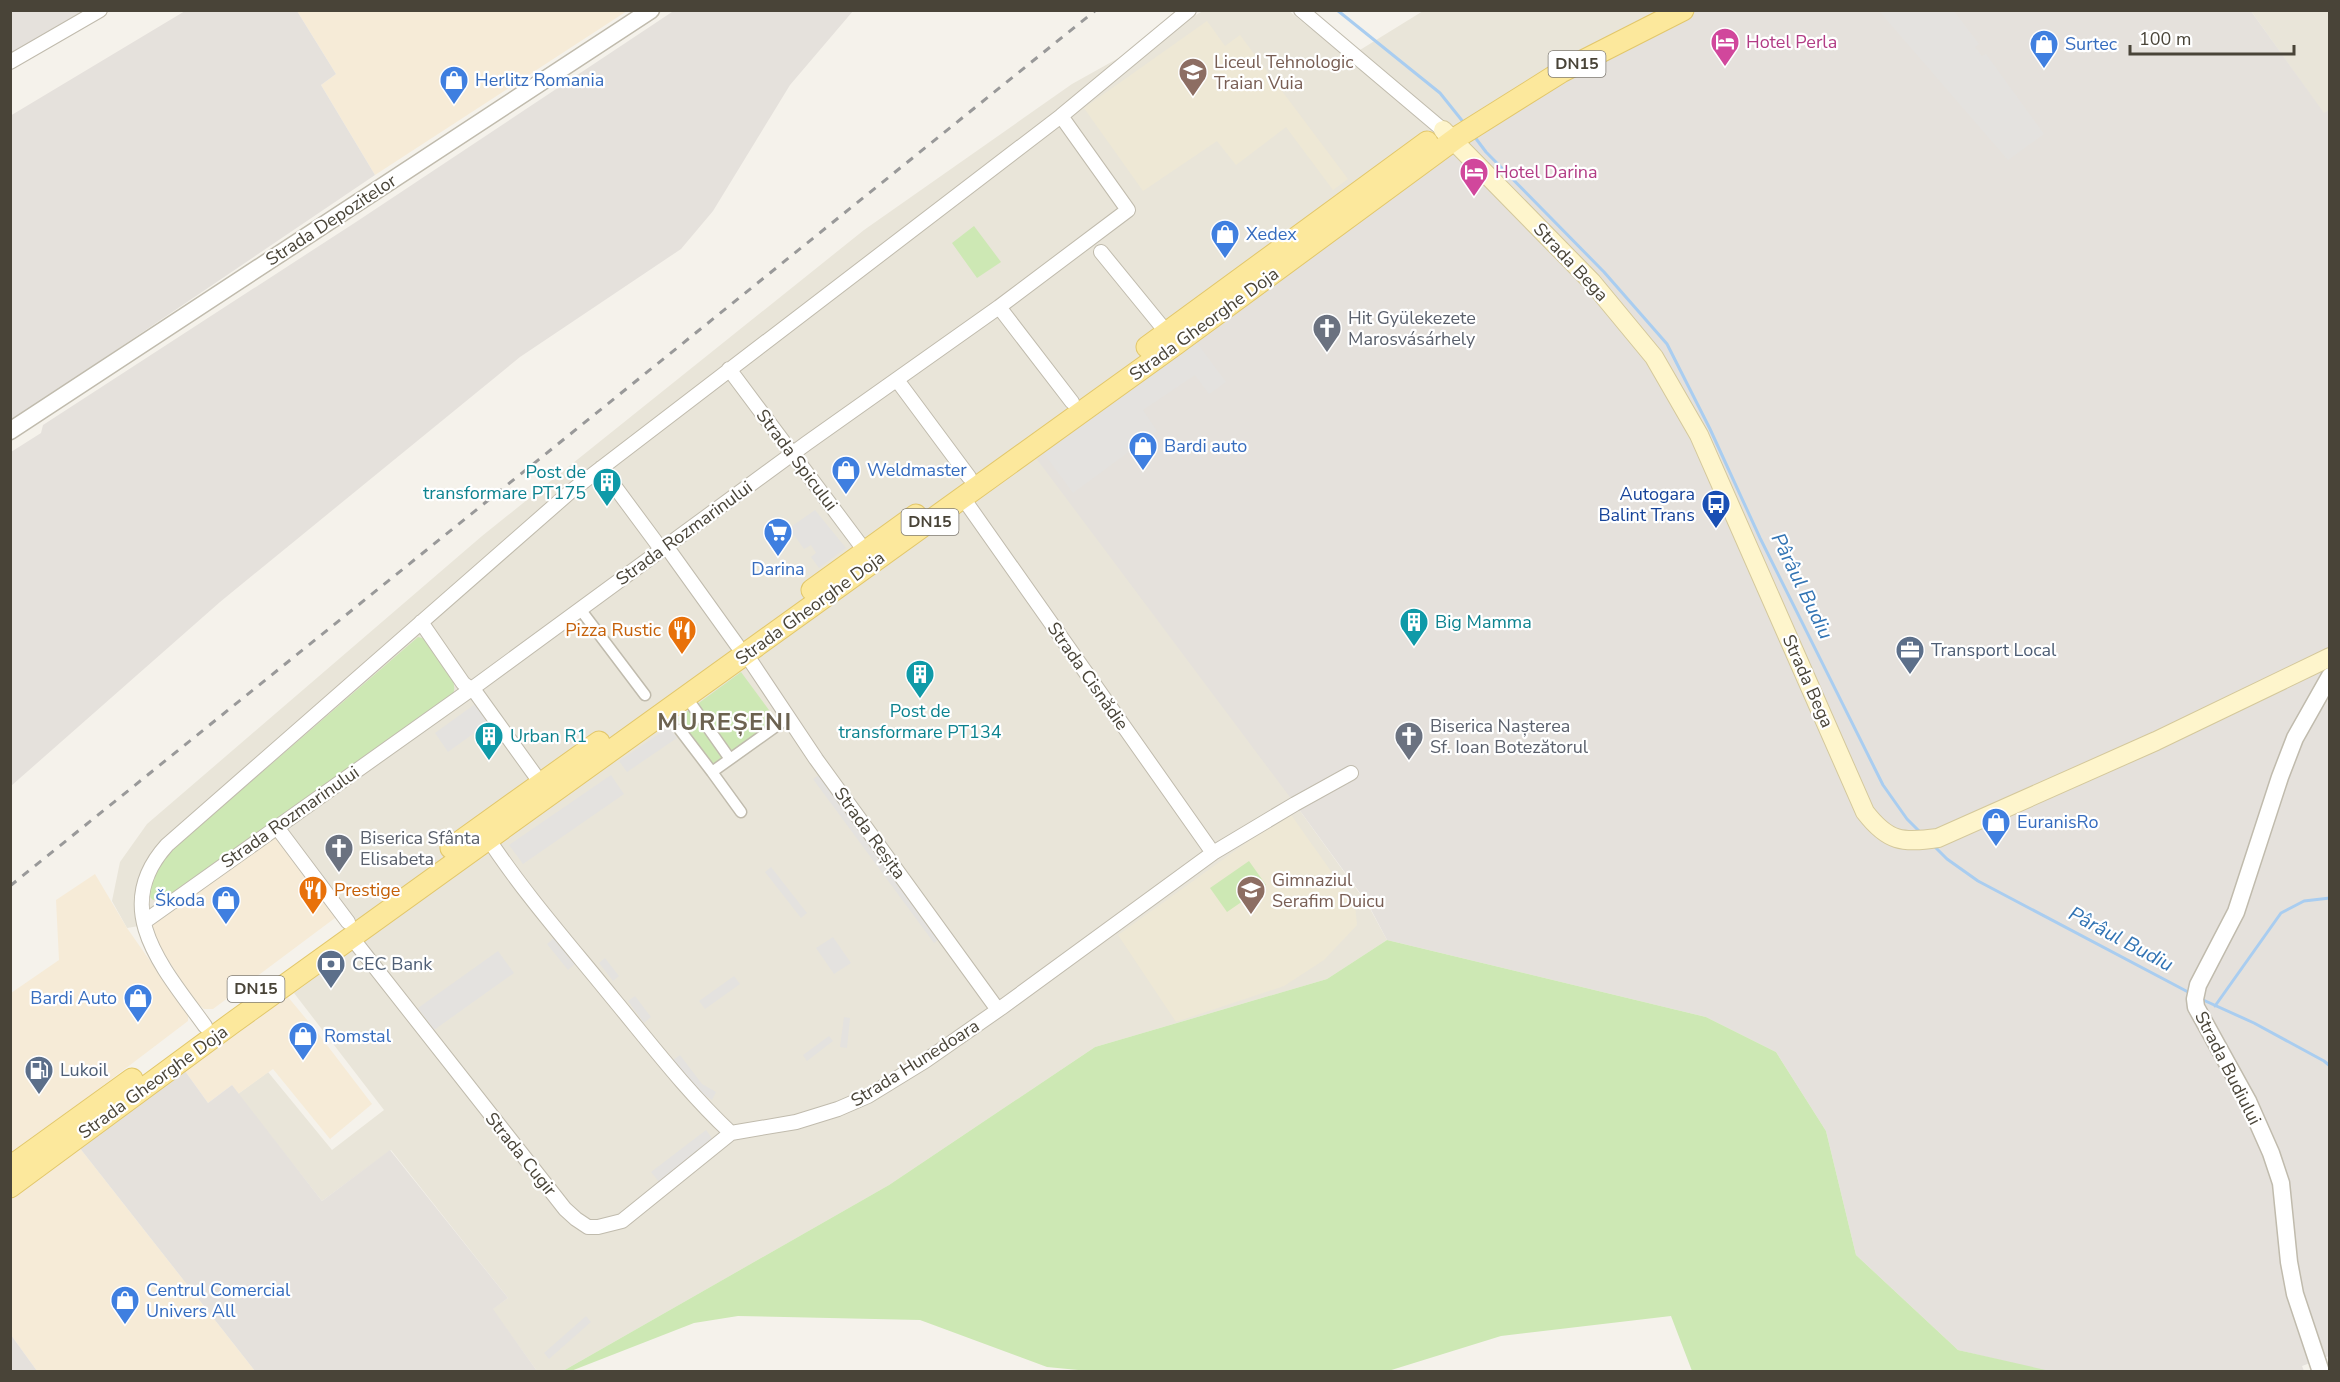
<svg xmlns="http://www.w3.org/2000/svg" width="2340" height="1382" font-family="'Nunito Sans',sans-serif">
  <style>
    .residential { fill: #e9e5d9 }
    .commercial { fill: #f6ebd7 }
    .industrial { fill: #e5e1dc }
    .education { fill: #eee8d5 }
    .green { fill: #cde8b4 }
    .parking { fill: #e4e2df }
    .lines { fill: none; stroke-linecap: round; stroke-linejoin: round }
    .stream { stroke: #a9cdf0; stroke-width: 3 }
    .pedestrian-casing { stroke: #c0bbad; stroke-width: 13 }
    .minor-casing { stroke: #c0bbad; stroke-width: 16 }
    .tertiary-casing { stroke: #c0bbad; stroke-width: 19 }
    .secondary-casing { stroke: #d4c89b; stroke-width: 20 }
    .primary-casing { stroke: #e2c76b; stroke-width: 23 }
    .pedestrian { stroke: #fff; stroke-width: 10 }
    .minor { stroke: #fff; stroke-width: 14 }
    .tertiary { stroke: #fff; stroke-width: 16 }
    .secondary { stroke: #fef5cc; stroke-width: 18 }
    .primary { stroke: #fce89c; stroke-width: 21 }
    .rail { stroke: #999; stroke-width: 3; stroke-dasharray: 8 8; stroke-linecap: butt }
    .labels { text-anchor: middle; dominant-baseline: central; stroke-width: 4.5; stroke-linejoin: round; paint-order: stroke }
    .shield { fill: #fff; stroke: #807c74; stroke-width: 1.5 }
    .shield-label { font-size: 16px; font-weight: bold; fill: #494438 }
    .hotel-label { font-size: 18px; fill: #b23c85; stroke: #fff; text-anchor: start }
    .shop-label { font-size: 18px; fill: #366cbe; stroke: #fff; text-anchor: start }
    .education-label { font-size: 18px; fill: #785e54; stroke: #fff; text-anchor: start }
    .street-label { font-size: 18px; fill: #494438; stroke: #fff }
    .worship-label { font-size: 18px; fill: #5b616d; stroke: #fff; text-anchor: start }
    .culture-label { font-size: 18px; fill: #0d838f; stroke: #fff; text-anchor: start }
    .transit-label { font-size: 18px; fill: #164399; stroke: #fff; text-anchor: end }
    .food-label { font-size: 18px; fill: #c56008; stroke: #fff; text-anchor: end }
    .service-label { font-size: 18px; fill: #4e5e75; stroke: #fff; text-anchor: start }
    .water-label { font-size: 20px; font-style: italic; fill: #3274b4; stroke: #fff }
    .district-label { font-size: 24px; font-weight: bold; letter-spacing: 1.5px; fill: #6c6250; stroke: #fff }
  </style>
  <rect width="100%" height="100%" fill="#f5f2eb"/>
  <path class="residential" d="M1692,10L1694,14L1576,73L1295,804L1368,905L1387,940L1327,979L1095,1047L889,1185L563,1371H537L492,1309L508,1298L391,1150L322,1201L238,1094L268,1072L332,1150L384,1110L294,993L361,944L278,832L151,924L127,928L112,901L120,862L147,824L482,536L864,230L1072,84L1203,11H1289L1347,58L1423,11Z
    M2251,11H2329V110L2324,114Z"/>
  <path class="commercial" d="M297,11H627L375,175L321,85L336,74Z
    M278,832L339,915L213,1009H204L194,1001L152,934L151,924Z
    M95,874L127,928L188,1015V1021L88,1097L11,1152V993L59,960L56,900Z
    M288,997L317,1032L372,1104L330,1139L273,1069L238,1094L232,1085L208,1103L185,1071Z
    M79,1147L255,1371H37L11,1335L10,1196Z"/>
  <path class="industrial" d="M11,10H83V11L11,53Z
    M675,10L853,11L790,85L713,211L681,249L520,357L220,602L11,786V452L41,433L43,425L356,222Z
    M185,11H297L336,74L321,85L375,175L11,421L10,116Z
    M1692,11H2251L2324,113L2329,110V1356L2302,1366L2304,1371L2050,1372L1958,1350L1856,1255L1826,1131L1776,1052L1706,1017L1387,940L1368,904L1295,804L1033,454L1460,144L1576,73L1694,14Z
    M185,1071L208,1103L232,1085L322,1201L390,1150L508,1298L493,1309L537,1371H255L79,1147Z
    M10,1335H11L37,1371H11Z"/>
  <path class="education" d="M1207,21L1225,46L1240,35L1348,179L1333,190L1286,127L1236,165L1217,141L1143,191L1084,108Z
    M1289,812L1355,905L1357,925L1324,960L1284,986L1176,1022L1118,935Z"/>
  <path class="green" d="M974,226L1001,262L977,278L952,243Z
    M418,637L426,639C436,653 462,680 452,696L165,899L153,900L149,896C148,877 159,864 171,851Z
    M741,672L777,721L713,767L677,719Z
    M1249,861L1266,885L1227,912L1210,888Z
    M1387,940L1706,1017L1776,1052L1826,1131L1856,1255L1958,1350L2050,1371H1692L1671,1316L1501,1336L1385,1372H1099L1047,1367L920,1320L738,1316L694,1323L571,1371H563L889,1185L1095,1047L1327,979Z"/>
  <path class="parking" d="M1879,11H1954L1979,44L1975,47L1982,56L1986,54L2044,134L2008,160Z
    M1197,343L1226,382L1209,394L1195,375L1143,410L1157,431L1073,493L1043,452Z
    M815,510L846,548L819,568L811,557L816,553L811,545L804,549L794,535L790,537L785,531Z
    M475,704L488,723L448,752L435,733Z
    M669,727L677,738L627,772L619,761Z
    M822,773L942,937L934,943L813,779Z
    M611,775L624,794L523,864L509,845Z
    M771,867L807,913L801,918L765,872Z
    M833,937L851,963L834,974L816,948Z
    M554,938L575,964L568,970L547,944Z
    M498,951L514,973L434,1030L418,1008Z
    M605,958L619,976L613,981L599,963Z
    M734,976L740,984L705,1009L699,1001Z
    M635,996L651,1017L644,1023L628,1001Z
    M844,1017L850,1018L847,1048L840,1047Z
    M829,1036L833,1041L807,1061L803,1055Z
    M680,1055L702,1084L716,1092L712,1100L695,1089L673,1060Z
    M706,1130L714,1141L660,1183L651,1172Z
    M586,1316L591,1322L549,1359L544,1353Z"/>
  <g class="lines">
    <path class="stream" d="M1337,10L1440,93L1464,123
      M1474,136L1486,152L1604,272L1667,344L1710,429L1760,538L1883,785L1907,819L1921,833
      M1934,846L1947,859L1978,881L2190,993
      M2201,999L2254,1023L2324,1061L2330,1066
      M2215,1006L2281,913L2304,901L2330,898"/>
    <g class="pedestrian-casing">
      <path id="pedestrian" d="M580,609L645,695
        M692,705L730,759
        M680,730L712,772
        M741,812L712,772L782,722"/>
    </g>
    <g class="minor-casing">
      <path id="minor" d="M1301,10L1443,130
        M10,62L100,10
        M1101,252L1172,339
        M999,307L1072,402
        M729,369L865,551
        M897,380L969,477
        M601,468L661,549
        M963,498L1213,853
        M666,546L737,645
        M421,622L463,683L476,693L540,782
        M746,654L816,759L998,1010
        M276,826L348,922
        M485,834C522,891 568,943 611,996C650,1043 687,1092 731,1133
        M144,922L477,685L807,443L999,307L1128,210L1061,116
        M352,938L565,1209L576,1219L588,1227H598L622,1221L731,1133L796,1122L838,1109L868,1096L925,1061L1001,1008L1213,853L1295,804L1351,773
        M205,1026C165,970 108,910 167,845L570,492L1061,116L1189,10"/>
    </g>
    <g class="tertiary-casing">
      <path id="tertiary" d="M10,431L651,10
        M2321,1372L2295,1294L2289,1262L2281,1183L2271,1153L2248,1101L2206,1025L2196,1007L2195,999L2198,985L2236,912L2280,777L2295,738L2330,676"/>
    </g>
    <g class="secondary-casing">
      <path id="secondary" d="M1443,130L1592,282L1654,357L1699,435L1865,812C1888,842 1902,843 1938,838L2156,741L2330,657"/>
    </g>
    <g class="primary-casing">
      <path id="primary" d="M1147,347L1427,142
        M812,590L916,515
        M451,848L599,742
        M10,1167L132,1079
        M10,1187L231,1024L1176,344L1459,136L1561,72L1683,10"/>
    </g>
    <use href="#pedestrian" class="pedestrian"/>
    <use href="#minor" class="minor"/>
    <use href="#tertiary" class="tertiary"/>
    <use href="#secondary" class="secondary"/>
    <use href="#primary" class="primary"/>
    <path class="rail" d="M10,886L1096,10"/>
  </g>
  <defs>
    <g id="hotel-pin" transform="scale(1.5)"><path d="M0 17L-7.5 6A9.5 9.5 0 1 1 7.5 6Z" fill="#d1479c" stroke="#fff"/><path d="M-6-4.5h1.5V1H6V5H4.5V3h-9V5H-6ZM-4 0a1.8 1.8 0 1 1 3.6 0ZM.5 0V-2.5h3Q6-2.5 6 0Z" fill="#fff"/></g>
    <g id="shop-pin" transform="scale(1.5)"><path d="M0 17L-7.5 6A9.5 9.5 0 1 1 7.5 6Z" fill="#3f7fe0" stroke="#fff"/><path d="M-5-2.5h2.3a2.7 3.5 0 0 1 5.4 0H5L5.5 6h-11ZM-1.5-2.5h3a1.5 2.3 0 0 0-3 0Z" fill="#fff"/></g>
    <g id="school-pin" transform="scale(1.5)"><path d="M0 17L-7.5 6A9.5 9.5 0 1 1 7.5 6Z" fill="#8d6e63" stroke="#fff"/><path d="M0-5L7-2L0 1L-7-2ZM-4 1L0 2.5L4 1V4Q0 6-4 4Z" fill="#fff"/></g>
    <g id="church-pin" transform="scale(1.5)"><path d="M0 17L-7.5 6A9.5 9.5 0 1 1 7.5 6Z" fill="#6b7280" stroke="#fff"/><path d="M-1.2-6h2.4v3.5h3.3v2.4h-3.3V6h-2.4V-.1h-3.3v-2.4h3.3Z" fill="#fff"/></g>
    <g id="building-pin" transform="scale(1.5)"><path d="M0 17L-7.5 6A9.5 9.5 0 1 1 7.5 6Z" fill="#0f9aa8" stroke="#fff"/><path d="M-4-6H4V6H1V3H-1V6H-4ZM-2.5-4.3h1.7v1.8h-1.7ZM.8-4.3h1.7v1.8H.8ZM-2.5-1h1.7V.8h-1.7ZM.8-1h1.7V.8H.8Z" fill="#fff"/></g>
    <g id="bus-pin" transform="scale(1.5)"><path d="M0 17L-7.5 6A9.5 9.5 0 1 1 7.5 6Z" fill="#1a4fb4" stroke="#fff"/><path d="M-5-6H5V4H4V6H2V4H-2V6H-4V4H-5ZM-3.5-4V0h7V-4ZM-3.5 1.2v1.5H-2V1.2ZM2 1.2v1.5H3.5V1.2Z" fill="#fff"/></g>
    <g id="supermarket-pin" transform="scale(1.5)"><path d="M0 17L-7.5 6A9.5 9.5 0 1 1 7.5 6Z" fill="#3f7fe0" stroke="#fff"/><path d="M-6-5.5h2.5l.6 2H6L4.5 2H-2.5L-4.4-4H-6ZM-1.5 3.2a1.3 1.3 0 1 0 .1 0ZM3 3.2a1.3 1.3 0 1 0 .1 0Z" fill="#fff"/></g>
    <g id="restaurant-pin" transform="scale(1.5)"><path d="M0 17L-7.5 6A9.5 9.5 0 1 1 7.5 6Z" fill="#e8710a" stroke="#fff"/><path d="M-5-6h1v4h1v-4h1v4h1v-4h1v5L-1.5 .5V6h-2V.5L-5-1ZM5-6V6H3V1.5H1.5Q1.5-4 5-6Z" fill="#fff"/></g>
    <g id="office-pin" transform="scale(1.5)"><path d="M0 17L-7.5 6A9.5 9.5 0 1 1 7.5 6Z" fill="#5c6f8a" stroke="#fff"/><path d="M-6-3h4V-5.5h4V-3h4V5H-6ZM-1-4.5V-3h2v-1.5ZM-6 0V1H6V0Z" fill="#fff"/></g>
    <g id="bank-pin" transform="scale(1.5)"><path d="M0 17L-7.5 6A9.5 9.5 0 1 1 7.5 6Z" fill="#5c6f8a" stroke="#fff"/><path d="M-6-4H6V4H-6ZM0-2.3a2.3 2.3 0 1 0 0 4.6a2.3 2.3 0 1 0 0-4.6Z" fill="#fff"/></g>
    <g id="fuel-pin" transform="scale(1.5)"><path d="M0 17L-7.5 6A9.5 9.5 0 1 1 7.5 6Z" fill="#5c6f8a" stroke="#fff"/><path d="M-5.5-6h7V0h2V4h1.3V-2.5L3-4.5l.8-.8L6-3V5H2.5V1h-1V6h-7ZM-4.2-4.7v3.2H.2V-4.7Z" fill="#fff"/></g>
  </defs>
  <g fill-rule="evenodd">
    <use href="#hotel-pin" x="1725" y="42"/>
    <use href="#shop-pin" x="2044" y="44"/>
    <use href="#school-pin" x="1193" y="72"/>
    <use href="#shop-pin" x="454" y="80"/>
    <use href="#hotel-pin" x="1474" y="172"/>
    <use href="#shop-pin" x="1225" y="234"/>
    <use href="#church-pin" x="1327" y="328"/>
    <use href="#shop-pin" x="1143" y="446"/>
    <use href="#shop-pin" x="846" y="470"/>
    <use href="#building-pin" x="607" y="482"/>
    <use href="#bus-pin" x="1716" y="504"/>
    <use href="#supermarket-pin" x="778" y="532"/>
    <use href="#building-pin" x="1414" y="622"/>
    <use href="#restaurant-pin" x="682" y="630"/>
    <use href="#office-pin" x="1910" y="650"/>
    <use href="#building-pin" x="920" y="674"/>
    <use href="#building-pin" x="489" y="736"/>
    <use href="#church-pin" x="1409" y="736"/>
    <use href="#shop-pin" x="1996" y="822"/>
    <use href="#church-pin" x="339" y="848"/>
    <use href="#restaurant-pin" x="313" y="890"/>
    <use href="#school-pin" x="1251" y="890"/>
    <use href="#shop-pin" x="226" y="900"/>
    <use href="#bank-pin" x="331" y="964"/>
    <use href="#shop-pin" x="138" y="998"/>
    <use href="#shop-pin" x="303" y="1036"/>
    <use href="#fuel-pin" x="39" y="1070"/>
    <use href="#shop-pin" x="125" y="1300"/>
  </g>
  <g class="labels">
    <g class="shield">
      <rect x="1548.5" y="51" width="57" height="26" rx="4.5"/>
      <rect x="901.5" y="509" width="57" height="26" rx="4.5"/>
      <rect x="227.5" y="976" width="57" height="26" rx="4.5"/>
    </g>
    <g class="shield-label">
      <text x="1577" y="64">DN15</text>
      <text x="930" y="522">DN15</text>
      <text x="256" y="989">DN15</text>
    </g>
    <g class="hotel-label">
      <text x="1746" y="42">Hotel Perla</text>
      <text x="1495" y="172">Hotel Darina</text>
    </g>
    <g class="shop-label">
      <text x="2065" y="44">Surtec</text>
      <text x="475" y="80">Herlitz Romania</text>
      <text x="1246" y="234">Xedex</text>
      <text x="1164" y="446">Bardi auto</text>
      <text x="867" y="470">Weldmaster</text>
      <text x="778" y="569" text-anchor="middle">Darina</text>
      <text x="2017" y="822">EuranisRo</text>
      <text x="205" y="900" text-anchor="end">Škoda</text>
      <text x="117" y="998" text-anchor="end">Bardi Auto</text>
      <text x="324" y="1036">Romstal</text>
      <text x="146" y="1290">Centrul Comercial<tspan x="146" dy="21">Univers All</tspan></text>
    </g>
    <g class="education-label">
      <text x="1214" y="62">Liceul Tehnologic<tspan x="1214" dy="21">Traian Vuia</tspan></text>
      <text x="1272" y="880">Gimnaziul<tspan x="1272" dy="21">Serafim Duicu</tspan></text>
    </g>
    <g class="street-label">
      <text transform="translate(331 220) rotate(-33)">Strada Depozitelor</text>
      <text transform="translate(1571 262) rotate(47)">Strada Bega</text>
      <text transform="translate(1204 324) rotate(-36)">Strada Gheorghe Doja</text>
      <text transform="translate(797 460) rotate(53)">Strada Spicului</text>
      <text transform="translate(684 533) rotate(-36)">Strada Rozmarinului</text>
      <text transform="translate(810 608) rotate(-36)">Strada Gheorghe Doja</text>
      <text transform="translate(1088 676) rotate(55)">Strada Cisnădie</text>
      <text transform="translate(1808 681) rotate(66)">Strada Bega</text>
      <text transform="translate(290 817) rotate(-35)">Strada Rozmarinului</text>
      <text transform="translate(870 833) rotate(54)">Strada Reșița</text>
      <text transform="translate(915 1063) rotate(-32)">Strada Hunedoara</text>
      <text transform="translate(2228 1068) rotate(63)">Strada Budiului</text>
      <text transform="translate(153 1082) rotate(-36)">Strada Gheorghe Doja</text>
      <text transform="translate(521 1154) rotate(51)">Strada Cugir</text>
    </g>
    <g class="worship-label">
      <text x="1348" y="318">Hit Gyülekezete<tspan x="1348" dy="21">Marosvásárhely</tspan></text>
      <text x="1430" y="726">Biserica Nașterea<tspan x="1430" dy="21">Sf. Ioan Botezătorul</tspan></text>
      <text x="360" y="838">Biserica Sfânta<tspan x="360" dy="21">Elisabeta</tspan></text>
    </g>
    <g class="culture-label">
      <text x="586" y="472" text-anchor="end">Post de<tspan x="586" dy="21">transformare PT175</tspan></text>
      <text x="1435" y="622">Big Mamma</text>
      <text x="920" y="711" text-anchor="middle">Post de<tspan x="920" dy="21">transformare PT134</tspan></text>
      <text x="510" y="736">Urban R1</text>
    </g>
    <g class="transit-label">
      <text x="1695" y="494">Autogara<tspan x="1695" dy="21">Balint Trans</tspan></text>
    </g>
    <g class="food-label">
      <text x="661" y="630">Pizza Rustic</text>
      <text x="334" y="890" text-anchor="start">Prestige</text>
    </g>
    <g class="service-label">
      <text x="1931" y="650">Transport Local</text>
      <text x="352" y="964">CEC Bank</text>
      <text x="60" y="1070">Lukoil</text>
    </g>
    <g class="water-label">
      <text transform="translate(1802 586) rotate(64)">Pârâul Budiu</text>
      <text transform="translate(2121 939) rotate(28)">Pârâul Budiu</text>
    </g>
    <g class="district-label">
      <text x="725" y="722">MUREȘENI</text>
    </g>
  </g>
  <rect width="2340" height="1382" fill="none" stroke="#494438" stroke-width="24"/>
  <path d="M2130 45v9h164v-9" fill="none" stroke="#494438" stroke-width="3"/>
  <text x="2139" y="45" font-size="18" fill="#494438" stroke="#ffffff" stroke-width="4.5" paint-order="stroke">100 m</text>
</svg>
